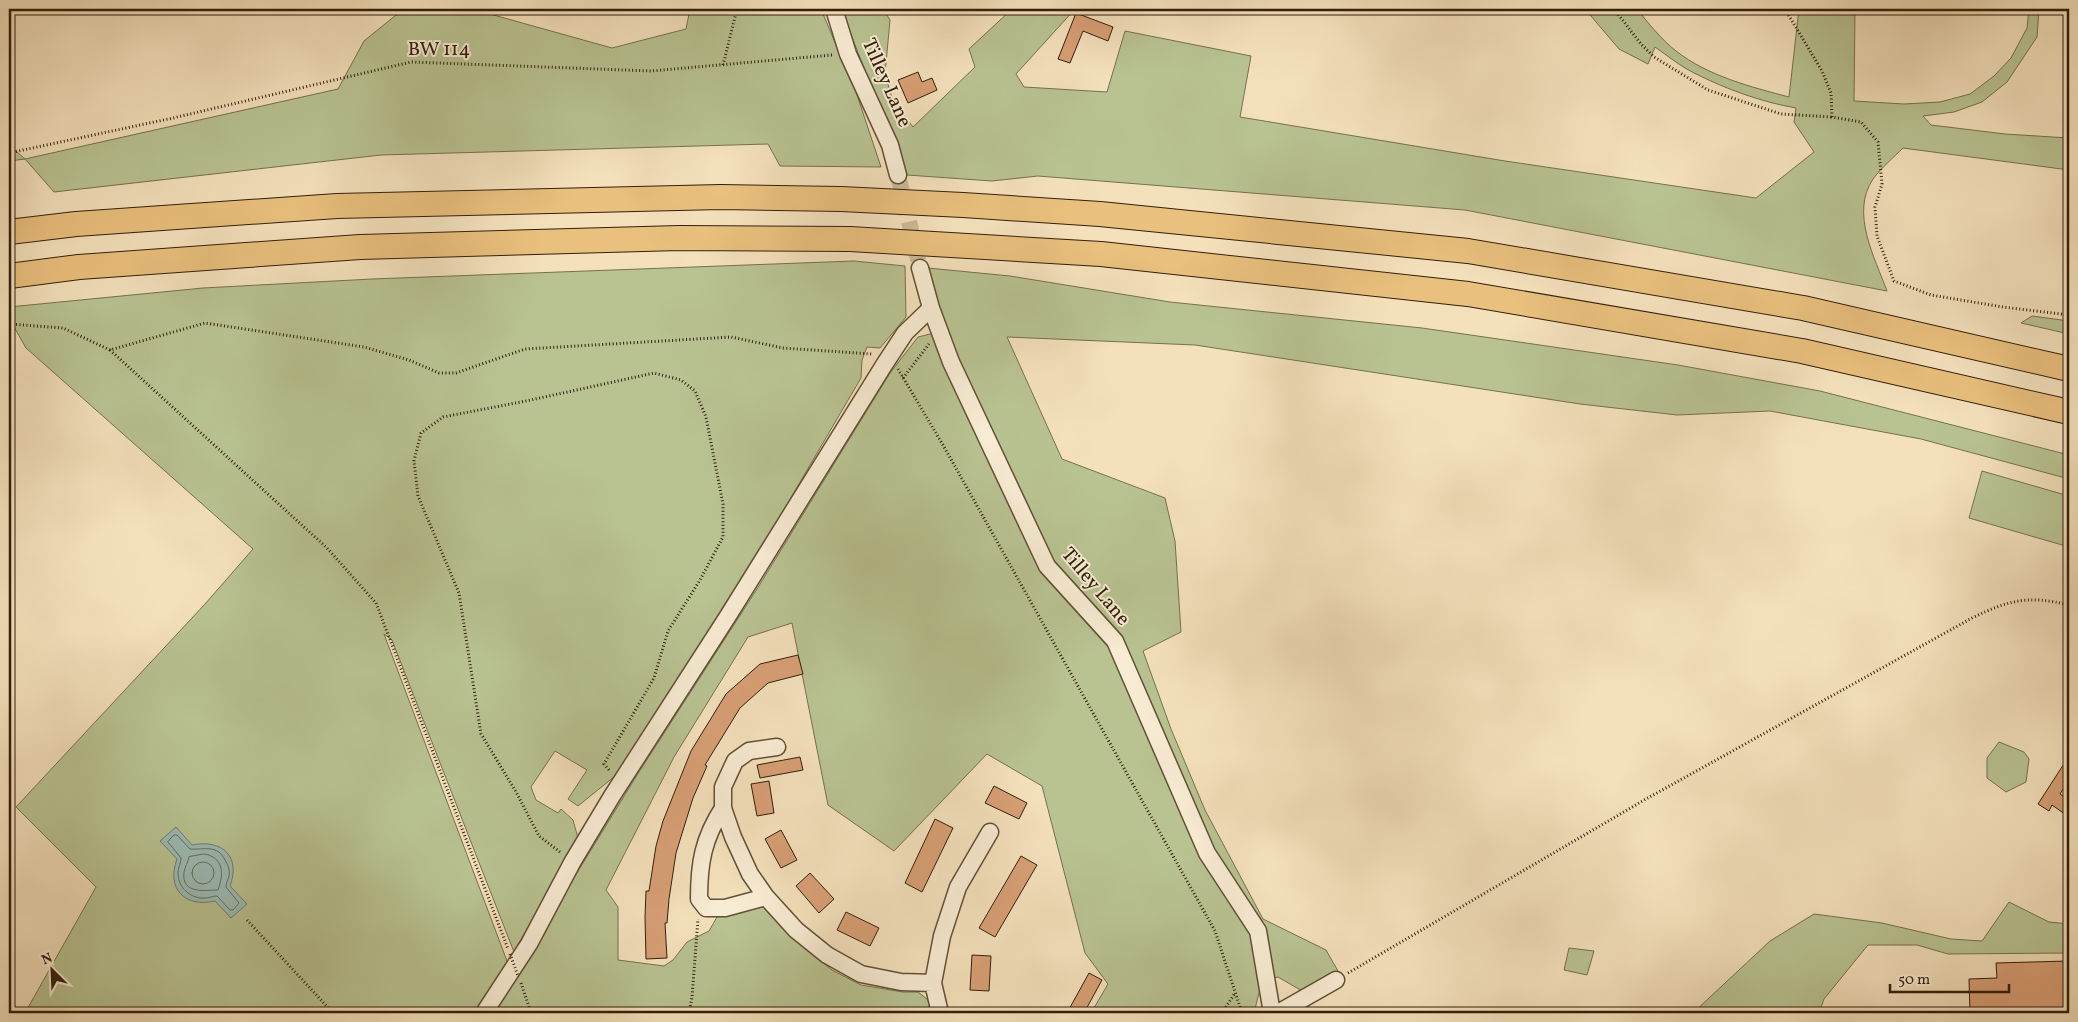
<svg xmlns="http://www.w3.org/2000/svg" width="2078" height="1022" font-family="Vollkorn,serif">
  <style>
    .green { fill: #b9c392; stroke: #75714e }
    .water { fill: #9cbcb5; stroke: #717d71 }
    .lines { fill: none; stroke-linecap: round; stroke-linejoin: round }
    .shore { stroke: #666e60; stroke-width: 1 }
    .building { fill: #d89f75; stroke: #311f0a }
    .minor-tunnel { stroke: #cdba98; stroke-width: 16; stroke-dasharray: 16 8; stroke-linecap: butt }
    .minor-casing { stroke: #625036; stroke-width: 19 }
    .highway-casing { stroke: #311f0a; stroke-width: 26 }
    .path { stroke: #311f0a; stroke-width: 3; stroke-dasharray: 1 2.5; stroke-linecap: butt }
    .minor { stroke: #f8ecd3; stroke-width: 16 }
    .highway { stroke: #eac07e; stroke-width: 24 }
    .path-bridge { stroke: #311f0a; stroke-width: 3; stroke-dasharray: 1 2.5; stroke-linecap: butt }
    .labels { text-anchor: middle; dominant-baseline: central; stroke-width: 4; stroke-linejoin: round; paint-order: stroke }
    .street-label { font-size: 20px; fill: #311f0a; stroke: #f8ecd3 }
  </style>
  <rect width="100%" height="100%" fill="#f4e1bc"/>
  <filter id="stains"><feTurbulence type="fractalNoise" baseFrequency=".004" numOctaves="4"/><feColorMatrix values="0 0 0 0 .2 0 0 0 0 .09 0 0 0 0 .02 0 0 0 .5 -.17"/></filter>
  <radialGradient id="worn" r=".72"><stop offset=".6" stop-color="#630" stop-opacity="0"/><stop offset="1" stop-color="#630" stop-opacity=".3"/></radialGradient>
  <path class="green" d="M427,9H472L612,48L686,29L690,9H821L857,95L881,167L780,166L768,144L381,155L54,192L25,159L9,161V145L25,159L338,89L364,41L396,15Z
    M842,9H883L890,20L885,74L893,101L913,127L975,67L969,49L1012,9H1075L1016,74L1024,87L1107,92L1125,31L1251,56L1240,117L1505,161L1756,198L1814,152L1794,122L1796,108C1761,102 1726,89 1694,73C1680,66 1668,56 1655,47L1648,64L1619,49L1585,9H1637C1649,24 1661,39 1676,51C1708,76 1751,87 1789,97L1799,9H1855L1854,101L1904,104L1940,102L1970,94L1994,76L2011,58L2027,28L2029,9H2039L2037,37L2007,82L1982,102L1954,112L1923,116L1931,125L2005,134L2069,138V170L1903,148C1893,158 1881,168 1873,179C1850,213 1875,258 1887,291L1465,210L1038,176L992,181L907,175C886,119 861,65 842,9Z
    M854,261L905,266L906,317L880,348L867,347L862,360L861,378L772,530L620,772L578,806L568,799L587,770L555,751L531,787L536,800L558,813L561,809L573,820L578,838L514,952L392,640L384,634L513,977L637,775L757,589L890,373L918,337L946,330L928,268L1010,276L1170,302L1422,328L1678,365L1820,391L2069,455V479L1921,439L1770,411L1677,415L1580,404L1195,345L1007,337L1062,459L1165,498L1175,541L1181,632L1143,651L1171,729L1205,810L1263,919L1326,950L1338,971L1304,992L1278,977L1262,981L1254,1013H1091L1108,984L1085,953L1042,786L987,754L894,851L828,805L792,623L748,637L674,757L606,890L618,907V960L664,966L673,960L687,942L709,931L717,917L763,907L791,937L832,970L861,985L903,992H918L927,999L934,1013H25L96,887L16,807L205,604L253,549L26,348L9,318V307L203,288L372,279Z
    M2032,316L2069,321V334L2021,323Z
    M1982,471L2069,496V547L1969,518Z
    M1999,742L2024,752L2029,759L2026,782L2006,792L1987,778V758Z
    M2009,902L2049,922L2069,924V953L1948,954L1917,945H1868L1824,999L1819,1013H1693L1770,941L1814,914L1882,923L1951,939L1982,941Z
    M1569,948L1594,951L1587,975L1564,970Z"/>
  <path class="water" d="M176,827L192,845C222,839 241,856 230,886L247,904L231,918L215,901C185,908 166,889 177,859L160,841Z"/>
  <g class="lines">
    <path class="shore" d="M174,835H177L190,849C205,850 217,844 225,860C228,865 230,870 229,876C228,880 226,883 226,887L239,903L233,910H230L217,896C212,896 209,898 205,898C191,899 178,888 178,873C178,868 181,863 181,858L168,842Z
      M204,854C224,857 224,874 218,890C206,890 181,895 184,872C185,867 188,862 189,857Z
      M192 873a11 11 0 1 1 22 0a11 11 0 1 1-22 0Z"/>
  </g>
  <path class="building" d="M1076,13L1113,27L1108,41L1083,31L1070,63L1058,59Z
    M918,72L922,82L932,78L937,90L908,103L898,80Z
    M798,655L803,674L768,683L740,708L705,765L707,766L693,798L676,853L669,899L667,923H665L667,958L646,959L645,917L646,891H649L656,846L663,821L691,751L726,694L760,664Z
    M2069,756V780L2060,794L2069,800V817L2052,805L2049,811L2038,804Z
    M800,757L803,770L760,778L757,765Z
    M769,781L774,813L757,816L751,784Z
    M994,786L1027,803L1019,819L985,803Z
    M935,819L953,828L922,892L905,883Z
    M781,830L797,860L781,868L765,839Z
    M1021,856L1037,865L995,937L979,928Z
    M810,873L834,899L819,913L796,886Z
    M846,912L879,928L870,946L837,930Z
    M972,955L991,956L989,991L970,990Z
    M2069,961V1013H1970L1969,979L1997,978L1996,963Z
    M1089,973L1102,980L1084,1013H1067Z"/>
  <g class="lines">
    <path class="minor-tunnel" d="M898,175L920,268"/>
    <g class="minor-casing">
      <path id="minor" d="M834,9L848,54L890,145L898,175
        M920,268L931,308L951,362L1047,566L1115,641L1207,853L1258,931L1272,1013
        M777,747L749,751L735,761L723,787V808L733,837L750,874L766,897L796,930L827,955L861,974L901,982L933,983
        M723,808C703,839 699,863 699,899L706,908H725L766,897
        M484,1013L529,944L573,861L612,796L728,616L884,365L905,333L931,308
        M940,1013L933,983L942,936L958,887L990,832
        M1278,1013L1336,980"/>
    </g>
    <g class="highway-casing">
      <path id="highway" d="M9,232L76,224L337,206L721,197L841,199L963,205L1100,214L1468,251L1803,308L2069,369
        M9,276L79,267L360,247L679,238L850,239L1101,254L1468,294L1802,351L2069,412"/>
    </g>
    <path class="path" d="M1614,9L1641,44L1654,57L1708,90L1781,114L1832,117
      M1785,9L1822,71L1831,93L1832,117L1861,122L1878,142L1882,184L1875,207L1877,236L1894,281L1931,295L2003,307L2069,315
      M723,65L737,9
      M9,153L173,118L411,62L651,71L832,55
      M9,324L63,328L110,350L205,323L364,347L409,360L439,373H456L525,349L731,337L783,348L872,354
      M110,350L327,548L376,603L508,949
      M898,369L943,445L1215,931L1242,1013
      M903,378L929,344
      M560,852L539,836L515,790L481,734L459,593L418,496L414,461L421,433L443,417L526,401L654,373L681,380L695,391L706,417L723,504V537L700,580L668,631L654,678L604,764L610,771
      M247,920L333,1013
      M1348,973L1646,799L1972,618C2009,600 2028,595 2069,605
      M521,983L531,1013
      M689,1013L692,997L698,919
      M1222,1013L1235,993"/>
    <use href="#minor" class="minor"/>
    <use href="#highway" class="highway"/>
    <path class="path-bridge" d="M510,954L518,976"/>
  </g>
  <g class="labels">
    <g class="street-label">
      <text x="439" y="50">BW 114</text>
      <text transform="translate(886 83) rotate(66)">Tilley Lane</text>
      <text transform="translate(1095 587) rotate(50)">Tilley Lane</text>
    </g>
  </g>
  <rect width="2078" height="1022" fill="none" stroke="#f4e1bc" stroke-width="30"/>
  <rect x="10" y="10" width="2058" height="1002" fill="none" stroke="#311f0a" stroke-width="2.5"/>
  <rect x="15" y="15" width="2048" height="992" fill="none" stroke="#311f0a"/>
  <g transform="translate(52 970) rotate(336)" stroke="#f8ecd3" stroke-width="4" paint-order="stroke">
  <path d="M0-4L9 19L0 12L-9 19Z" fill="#311f0a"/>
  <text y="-8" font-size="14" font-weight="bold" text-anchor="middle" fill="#311f0a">N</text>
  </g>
  <path d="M1890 984v8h119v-8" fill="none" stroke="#311f0a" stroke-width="2.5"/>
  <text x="1898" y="984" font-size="15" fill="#311f0a" stroke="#f8ecd3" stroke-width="4" paint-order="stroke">50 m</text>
  <rect width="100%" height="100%" filter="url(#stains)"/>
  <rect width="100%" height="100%" fill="url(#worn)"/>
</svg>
